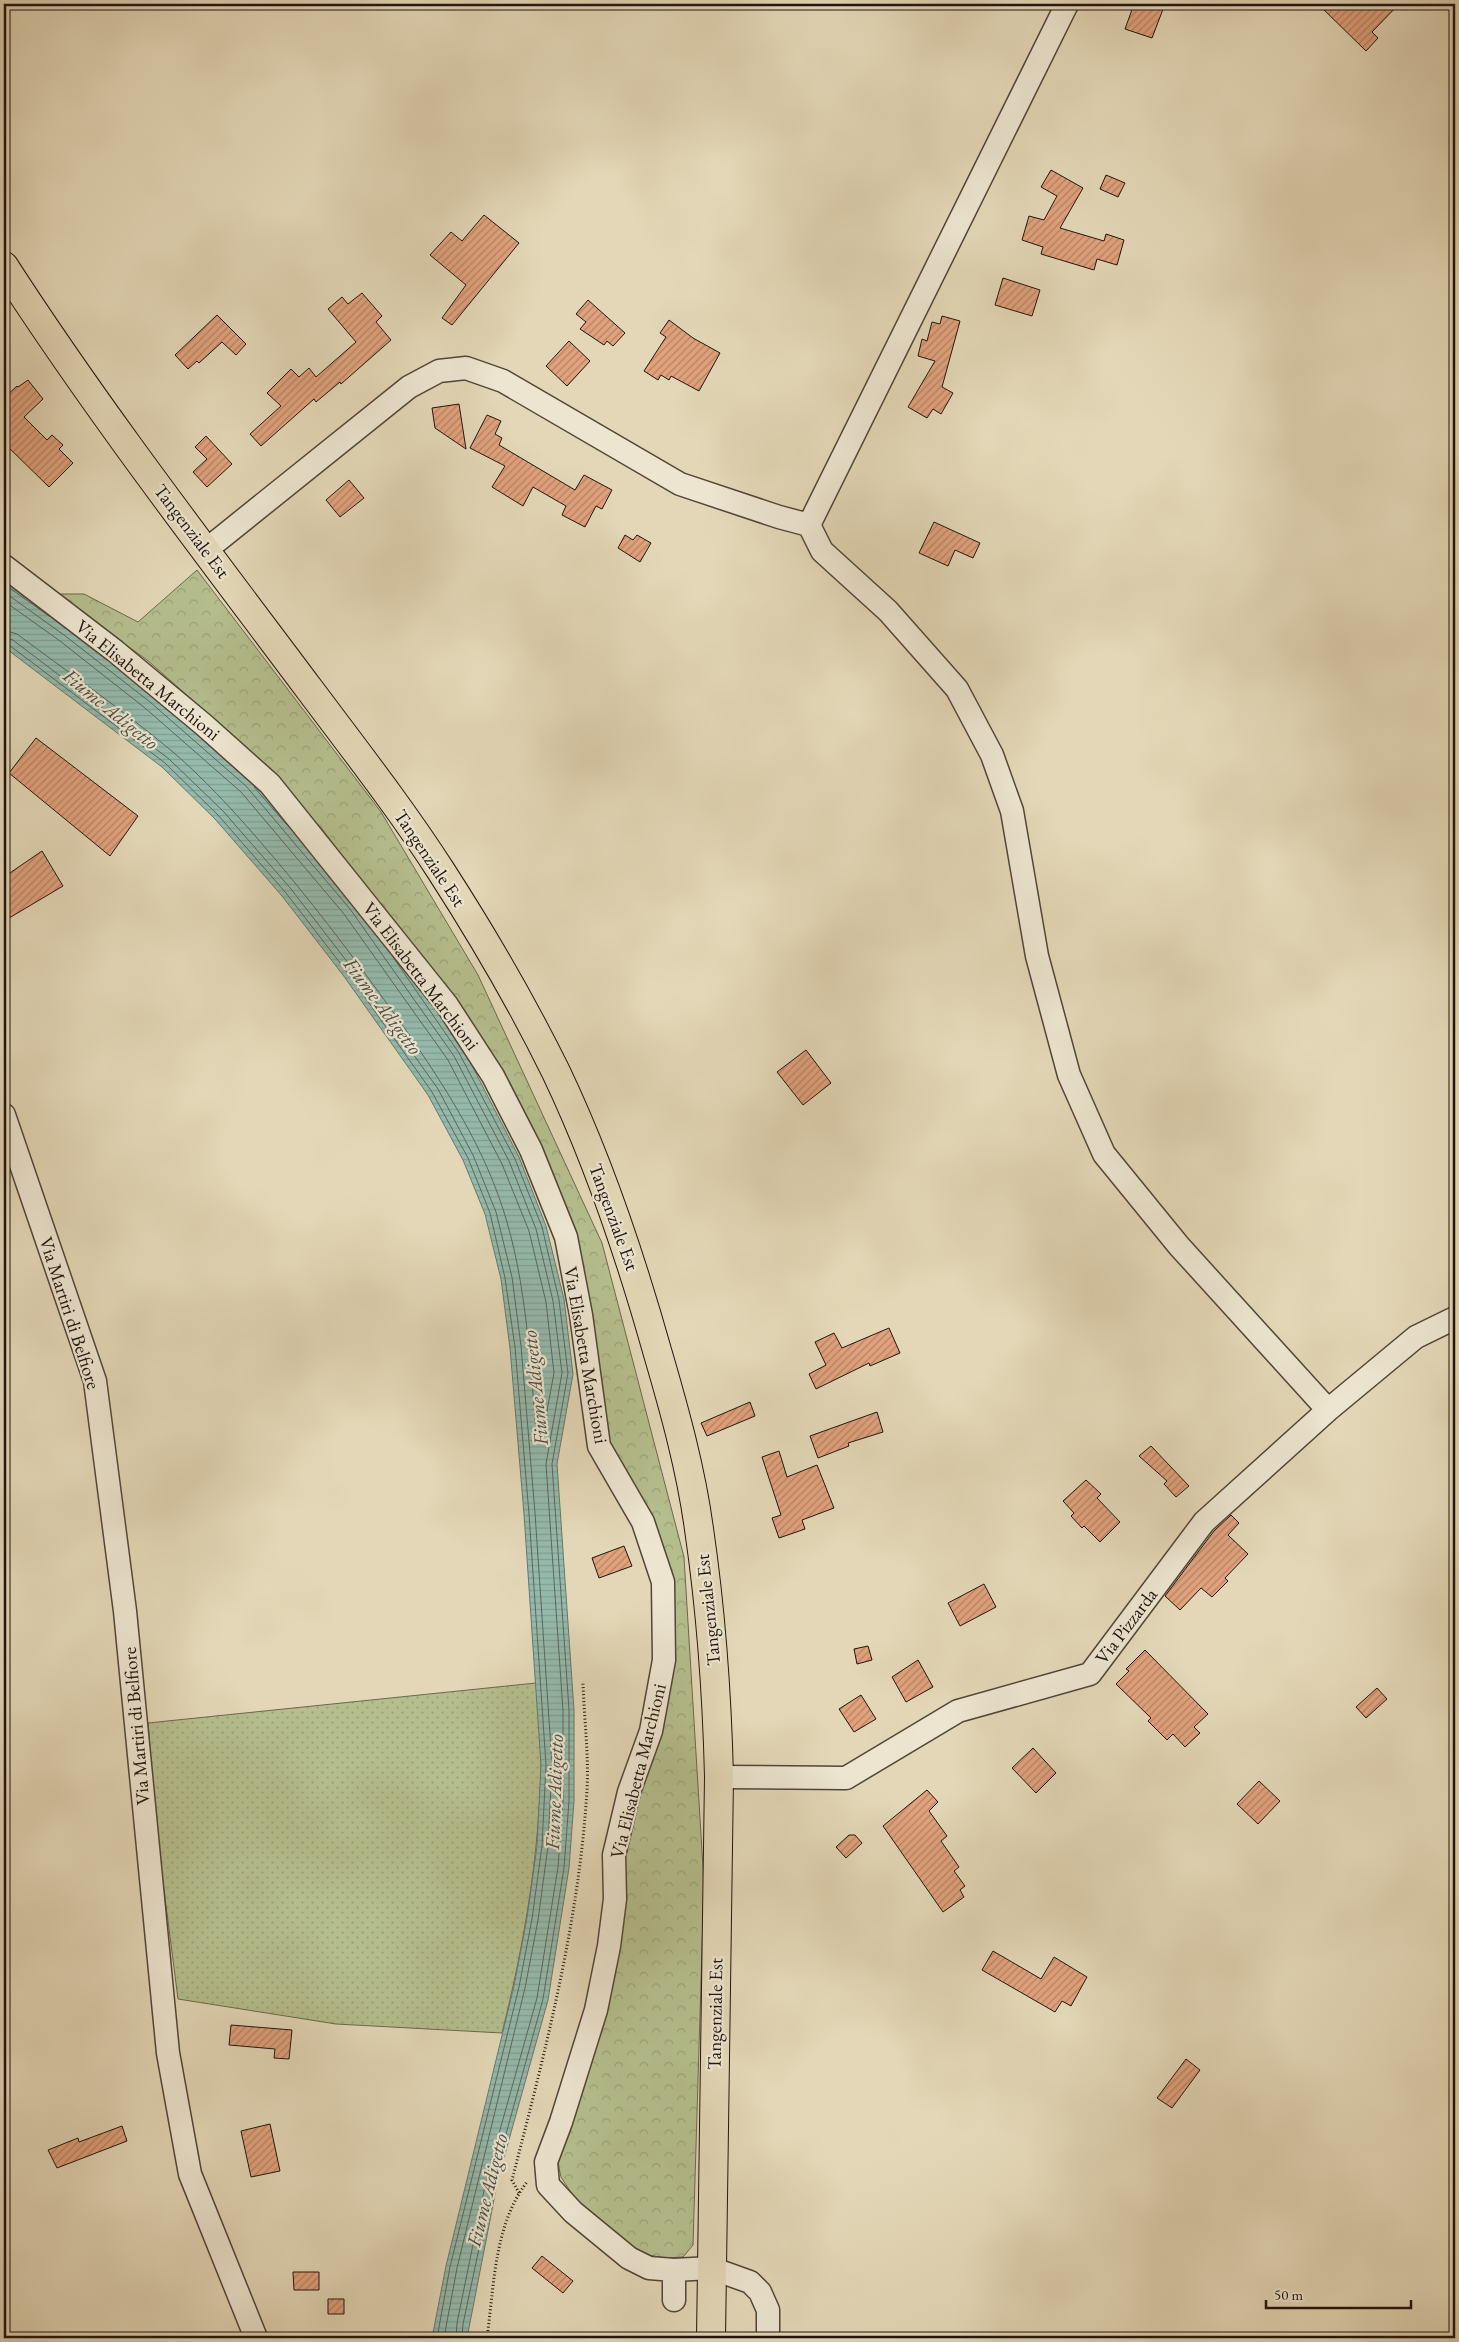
<svg xmlns="http://www.w3.org/2000/svg" width="1459" height="2342" font-family="'EB Garamond',serif">
  <style>
    .grass { fill: url(#grass-dots); stroke: #6a694e }
    .forest { fill: url(#forest-crowns); stroke: #6a694e }
    .water { fill: url(#water-rules); stroke: #66786d }
    .lines { fill: none; stroke-linecap: round; stroke-linejoin: round }
    .shore { stroke: #5a675d; stroke-width: 1 }
    .building { fill: url(#building-hatch); stroke: #20140e }
    .minor-casing { stroke: #514538; stroke-width: 25 }
    .major-casing { stroke: #20140e; stroke-width: 30 }
    .path { stroke: #20140e; stroke-width: 3; stroke-dasharray: 1 2.5; stroke-linecap: butt }
    .minor { stroke: #ede5d0; stroke-width: 22 }
    .major { stroke: #e3d7b7; stroke-width: 28 }
    .labels { text-anchor: middle; dominant-baseline: central; stroke-width: 4.5; stroke-linejoin: round; paint-order: stroke }
    .street-label { font-size: 19px; fill: #20140e; stroke: #ede5d0 }
    .water-label { font-size: 20px; font-style: italic; fill: #494e45; stroke: #ede5d0 }
  </style>
  <defs>
    <pattern id="grass-dots" width="8" height="8" patternUnits="userSpaceOnUse" patternTransform="scale(1.25)"><rect width="8" height="8" fill="#b5be8d"/><path d="M2 2h.1M6 6h.1" fill="none" stroke="#9ba278" stroke-width="1.8" stroke-linecap="round"/></pattern>
    <pattern id="forest-crowns" width="20" height="18" patternUnits="userSpaceOnUse" patternTransform="scale(1.25)"><rect width="20" height="18" fill="#b5be8d"/><path d="M2 6a3 3 0 1 1 6 0M12 15a3 3 0 1 1 6 0" fill="none" stroke="#9ba278"/></pattern>
    <pattern id="water-rules" width="6" height="5" patternUnits="userSpaceOnUse" patternTransform="scale(1.25)"><rect width="6" height="5" fill="#95baac"/><path d="M0 2.5h6" fill="none" stroke="#809f93"/></pattern>
    <pattern id="building-hatch" width="6" height="6" patternUnits="userSpaceOnUse" patternTransform="scale(1.25)"><rect width="6" height="6" fill="#e1a27d"/><path d="M-1 1l2-2M0 6l6-6M5 7l2-2" fill="none" stroke="#b68365"/></pattern>
  </defs>
  <rect width="100%" height="100%" fill="#e3d7b7"/>
  <filter id="stains"><feTurbulence type="fractalNoise" baseFrequency=".004" numOctaves="4"/><feColorMatrix values="0 0 0 0 .2 0 0 0 0 .09 0 0 0 0 .02 0 0 0 .5 -.17"/></filter>
  <radialGradient id="worn" r=".72"><stop offset=".6" stop-color="#630" stop-opacity="0"/><stop offset="1" stop-color="#630" stop-opacity=".3"/></radialGradient>
  <path class="grass" d="M536,1683C538,1711 541,1739 541,1767C539,1857 524,1945 502,2033L336,2024L178,1999L157,1835L148,1723Z"/>
  <path class="forest" d="M197,570L381,812L478,975L602,1243L684,1557L704,1884L693,2245L683,2257L665,2258L637,2253L581,2208L561,2177L555,2150L618,1855L668,1585L605,1444L574,1239L448,997L322,829L236,738L147,660L55,594H84L138,622Z"/>
  <path class="water" d="M4,578L71,626L254,779L415,980L464,1050L519,1157L546,1226L564,1299L573,1374L557,1464L574,1710V1801L569,1868L548,2000L498,2179L467,2338H432L446,2266L514,1986L527,1918L537,1846L541,1765L524,1514L510,1348L501,1279L485,1214L463,1160L428,1095L343,975L282,896L215,819L162,767L4,647Z"/>
  <g class="lines">
    <path class="shore" d="M4,584L49,616
      M4,592L64,635L150,702L246,786L350,909L454,1056L509,1161L536,1229L553,1301L562,1373L546,1464L563,1711V1801L558,1867L537,1998L487,2176L457,2323L456,2338
      M4,601L60,641L145,708L241,792L344,914L448,1060L502,1164L529,1231L546,1302L554,1373L541,1443L537,1442C530,1364 527,1283 503,1209C480,1138 438,1076 396,1016C352,955 307,895 257,838C231,808 203,778 173,752C123,710 69,673 17,634L4,630
      M4,637L13,640L169,759L223,811L291,889L352,968L438,1089L473,1155L496,1212L512,1277L521,1346L535,1513L552,1764L548,1846L538,1920L525,1988L457,2268L444,2338
      M4,643L9,645L165,763L218,815L286,893L347,972L432,1092L468,1158L490,1213L505,1278L515,1347L529,1514L546,1765L542,1846L532,1919L519,1987L450,2267L437,2338
      M254,787L287,825
      M393,957L459,1053L515,1159L542,1227L559,1300L568,1373L552,1464L569,1710V1801L564,1868L543,1999L494,2178L463,2324L462,2338"/>
  </g>
  <path class="building" d="M1134,4H1165L1152,38L1125,29Z
    M1318,4H1399L1372,32L1378,38L1366,51Z
    M1051,170L1083,188L1060,228L1104,241L1106,234L1124,240L1117,265L1097,259L1094,270L1041,254L1043,247L1022,240L1029,216L1044,220L1057,196L1041,187Z
    M1106,175L1125,183L1118,197L1100,189Z
    M484,215L519,243L452,325L442,318L466,285L430,255L451,232L462,241Z
    M1003,278L1040,290L1032,316L995,305Z
    M362,293L382,316L376,322L391,340L341,384L340,382L316,402L314,399L261,446L250,434L281,406L267,393L291,369L299,377L309,368L316,377L356,342L328,309L342,297L348,304Z
    M588,300L625,333L613,346L607,341L604,345L580,329L586,322L576,314Z
    M217,315L246,344L236,355L222,342L199,363L197,361L188,369L175,355Z
    M942,316L960,321L942,387L953,393L941,414L933,409L927,418L908,407L935,361L918,356L922,339L927,341L932,322L940,324Z
    M669,320L693,338L720,353L699,391L671,376L669,380L661,375L658,380L644,371L666,337L660,333Z
    M569,341L590,361L567,386L546,366Z
    M28,380L43,399L24,417L47,440L52,435L63,445L59,449L73,463L49,487L4,443V398L17,386L18,387Z
    M459,404L466,449L435,428L432,408Z
    M487,415L501,421L495,434L502,438L499,445L575,490L584,475L612,490L602,509L596,506L585,527L562,515L566,506L533,487L523,506L492,487L505,466L470,448Z
    M206,436L232,464L207,487L193,472L207,459L195,447Z
    M349,480L364,498L340,517L326,500Z
    M934,522L980,543L973,558L955,550L948,566L919,553Z
    M625,535L633,540L637,535L651,543L640,562L618,548Z
    M36,738L138,816L110,856L9,773Z
    M42,851L63,886L4,921V877Z
    M806,1050L831,1083L803,1105L777,1072Z
    M889,1328L900,1353L870,1366L869,1363L816,1389L809,1374L826,1365L815,1342L834,1333L842,1348Z
    M750,1402L755,1416L707,1436L701,1423Z
    M877,1412L883,1432L848,1443L849,1446L818,1458L810,1436Z
    M1151,1446L1189,1486L1176,1497L1164,1484L1167,1481L1139,1456Z
    M779,1451L787,1477L817,1465L834,1508L802,1520L805,1529L779,1538L772,1518L781,1515L762,1457Z
    M1086,1480L1101,1494L1097,1498L1120,1522L1100,1542L1084,1526L1082,1528L1071,1516L1074,1513L1063,1501Z
    M1231,1515L1239,1523L1228,1535L1248,1554L1225,1578L1228,1581L1212,1597L1201,1588L1180,1610L1165,1596L1214,1531Z
    M624,1546L632,1566L599,1578L592,1558Z
    M984,1584L996,1607L960,1626L948,1603Z
    M868,1646L872,1660L857,1664L854,1649Z
    M1145,1650L1208,1714L1194,1727L1200,1733L1185,1747L1173,1734L1167,1740L1148,1721L1151,1718L1116,1684L1129,1671L1126,1669Z
    M918,1660L933,1687L906,1702L892,1677Z
    M1377,1688L1387,1699L1366,1718L1356,1707Z
    M861,1695L876,1719L854,1732L839,1709Z
    M1033,1748L1056,1773L1036,1793L1012,1768Z
    M1259,1781L1280,1801L1258,1824L1237,1804Z
    M927,1790L938,1802L929,1811L947,1836L941,1841L959,1867L954,1871L965,1886L960,1890L964,1897L943,1912L883,1826Z
    M849,1835H855L862,1843L846,1858L836,1847Z
    M993,1951L1041,1979L1054,1957L1087,1977L1071,2006L1062,2001L1055,2012L982,1970Z
    M231,2025L292,2030L289,2059L274,2058L275,2049L229,2045Z
    M1186,2059L1200,2070L1172,2108L1157,2098Z
    M270,2124L280,2171L251,2177L241,2131Z
    M122,2126L127,2141L57,2168L48,2150L78,2138L79,2142Z
    M542,2256L573,2281L563,2293L532,2268Z
    M293,2272H319V2290H294Z
    M328,2299H344V2314H328Z"/>
  <g class="lines">
    <g class="minor-casing">
      <path id="minor" d="M809,525L1067,4
        M206,550L409,387L439,371L466,368L503,381L680,484L779,517L809,525L822,551L888,611L957,689L992,755L1012,811L1037,956L1069,1075L1104,1154L1179,1246L1328,1410
        M4,566L115,651L204,725L270,784L447,1005L493,1076L531,1150L566,1237L581,1315L599,1446L643,1522L663,1582L664,1660L651,1731L629,1792L614,1855L615,1899L609,1946L596,2010L561,2122L546,2162L548,2185L573,2212L629,2258L649,2268L674,2270L711,2268L750,2282L760,2292L768,2310V2338
        M4,1115L95,1381L125,1611L168,2053L190,2174L256,2338
        M719,1777L846,1778L958,1711L1090,1674L1204,1522L1328,1410L1416,1337L1455,1318
        M674,2270V2300"/>
    </g>
    <g class="major-casing">
      <path id="major" d="M4,266C99,413 206,551 310,690C355,750 401,809 441,871C483,936 522,1003 556,1072C599,1162 631,1258 658,1354C675,1412 691,1470 699,1529C711,1611 717,1694 719,1777L711,2338"/>
    </g>
    <path class="path" d="M519,2193L512,2180C545,2052 579,1923 587,1790C589,1755 584,1718 583,1683
      M487,2338C494,2287 494,2225 527,2182"/>
    <use href="#minor" class="minor"/>
    <use href="#major" class="major"/>
  </g>
  <g class="labels">
    <g class="street-label">
      <text transform="translate(192 531) rotate(53)">Tangenziale Est</text>
      <text transform="translate(148 680) rotate(39)">Via Elisabetta Marchioni</text>
      <text transform="translate(430 858) rotate(56)">Tangenziale Est</text>
      <text transform="translate(421 976) rotate(53)">Via Elisabetta Marchioni</text>
      <text transform="translate(614 1217) rotate(70)">Tangenziale Est</text>
      <text transform="translate(70 1313) rotate(72)">Via Martiri di Belfiore</text>
      <text transform="translate(586 1355) rotate(80)">Via Elisabetta Marchioni</text>
      <text transform="translate(708 1610) rotate(-96)">Tangenziale Est</text>
      <text transform="translate(1126 1626) rotate(-53)">Via Pizzarda</text>
      <text transform="translate(136 1726) rotate(-95)">Via Martiri di Belfiore</text>
      <text transform="translate(638 1771) rotate(-76)">Via Elisabetta Marchioni</text>
      <text transform="translate(715 2014) rotate(-89)">Tangenziale Est</text>
    </g>
    <g class="water-label">
      <text transform="translate(111 709) rotate(39)">Fiume Adigetto</text>
      <text transform="translate(383 1006) rotate(53)">Fiume Adigetto</text>
      <text transform="translate(535 1388) rotate(-96)">Fiume Adigetto</text>
      <text transform="translate(554 1792) rotate(-88)">Fiume Adigetto</text>
      <text transform="translate(487 2190) rotate(-76)">Fiume Adigetto</text>
    </g>
  </g>
  <rect width="1459" height="2342" fill="none" stroke="#e3d7b7" stroke-width="20"/>
  <rect x="5" y="5" width="1449" height="2332" fill="none" stroke="#20140e" stroke-width="2.5"/>
  <rect x="10" y="10" width="1439" height="2322" fill="none" stroke="#20140e"/>
  <path d="M1266 2300v8h145v-8" fill="none" stroke="#20140e" stroke-width="2.5"/>
  <text x="1274" y="2300" font-size="15" fill="#20140e" stroke="#ede5d0" stroke-width="4" paint-order="stroke">50 m</text>
  <rect width="100%" height="100%" filter="url(#stains)"/>
  <rect width="100%" height="100%" fill="url(#worn)"/>
</svg>
